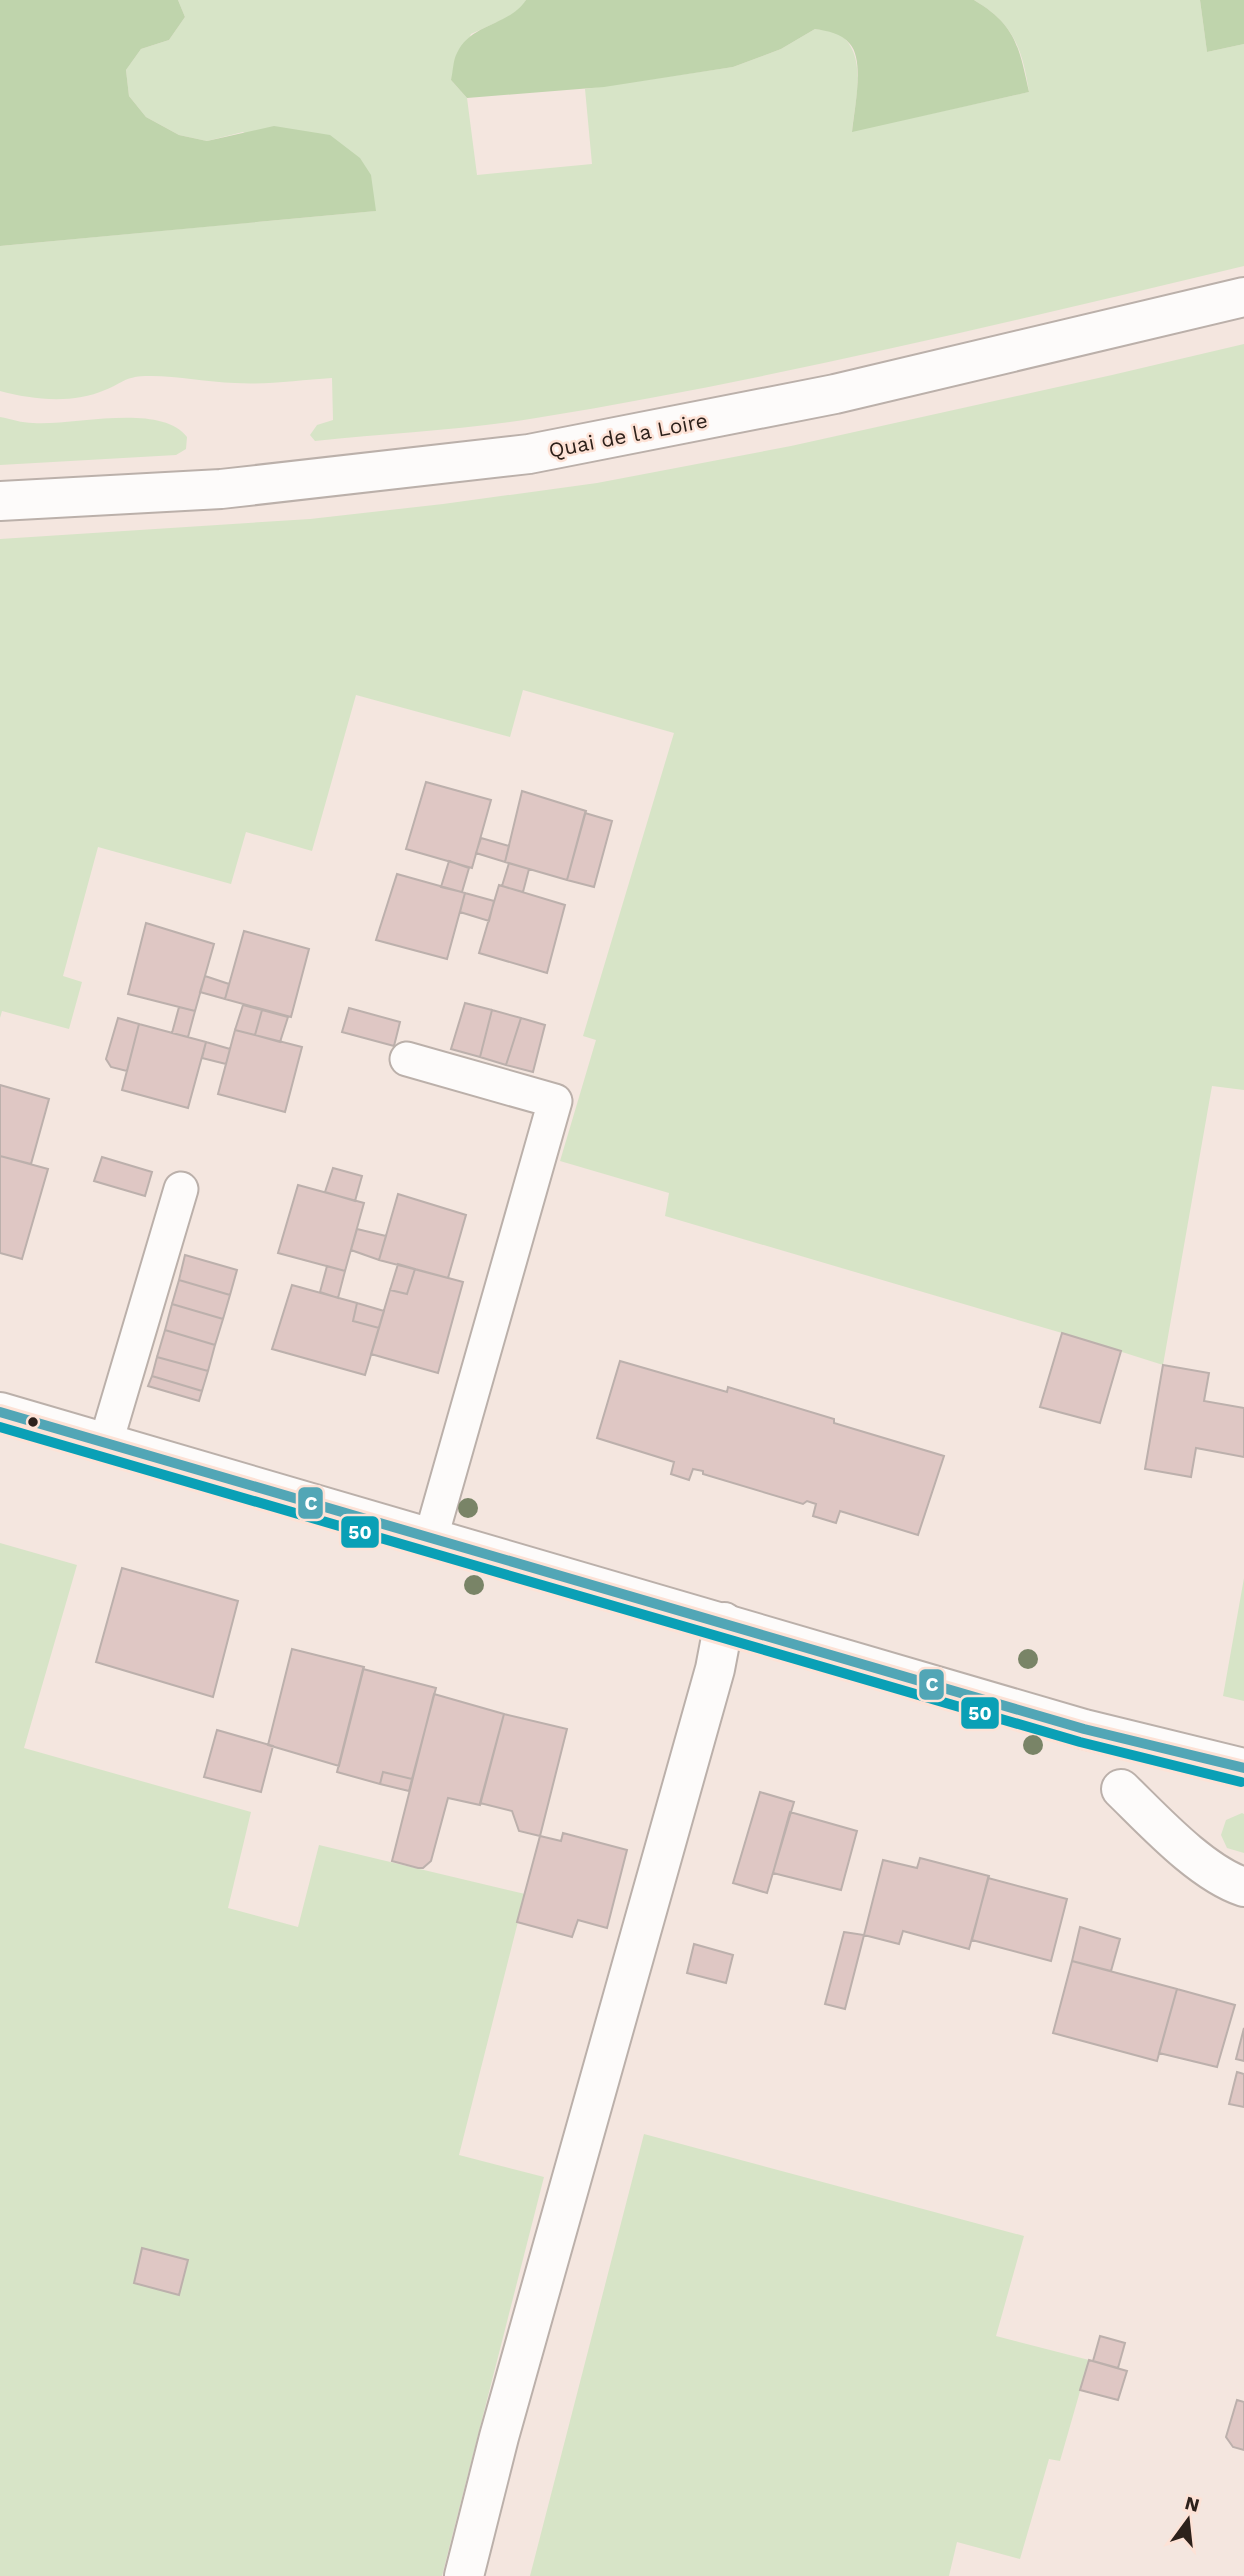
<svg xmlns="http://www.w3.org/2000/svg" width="1244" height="2576" font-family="'Work Sans',sans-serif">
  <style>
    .green { fill: #d7e4c7 }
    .forest { fill: #bfd4ac }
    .building { fill: #dfc7c4; stroke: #bcb0ac; stroke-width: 2 }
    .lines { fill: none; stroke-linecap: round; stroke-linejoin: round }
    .lane-casing { stroke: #bbb0aa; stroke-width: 37 }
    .street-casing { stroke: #bbb0aa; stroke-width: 42 }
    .secondary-casing { stroke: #bbb0aa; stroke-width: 42 }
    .lane { stroke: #fdfbfa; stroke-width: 33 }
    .street { stroke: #fdfbfa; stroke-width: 38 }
    .secondary { stroke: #fdfbfa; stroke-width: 38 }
    .bus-1-casing { stroke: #fde2d6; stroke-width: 16 }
    .bus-2-casing { stroke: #fde2d6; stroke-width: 16 }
    .bus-1 { stroke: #52a6b6; stroke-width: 10 }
    .bus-2 { stroke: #0aa0b6; stroke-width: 10 }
    .tree { fill: #798467 }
    .bus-dot { fill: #2d211b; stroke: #fde2d6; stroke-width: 2.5 }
    .labels { text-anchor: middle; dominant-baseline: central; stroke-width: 5; stroke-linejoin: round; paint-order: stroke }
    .street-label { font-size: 21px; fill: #2d211b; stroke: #fde2d6 }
    .line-badge { stroke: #fde2d6; stroke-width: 2.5 }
    .badge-label { font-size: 19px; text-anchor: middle; font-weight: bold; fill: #fff }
  </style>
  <rect width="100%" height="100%" fill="#f4e6df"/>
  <path class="green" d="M178,0H526L519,12L471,34L451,80L467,98L477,175L592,164L585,89L733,67L781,49L815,29C822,30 831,30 837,33C869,51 855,101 852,131L1029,92C1022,48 1014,24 974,0H1200L1207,52L1244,44V266C1009,322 775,379 536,418C464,430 389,433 315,441L310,435L317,425L333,420L332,378C300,380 267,385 235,383C205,382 175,375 145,376C124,377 123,383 105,390C73,404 33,400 0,391V246L375,211L243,132L207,141L179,135L146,117L129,96L126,70L141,49L169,40L185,17Z
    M1244,344V1090L1212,1086L1163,1365L1062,1333L665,1216L669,1193L560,1161L596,1040L583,1036L674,733L523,690L510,737L356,695L312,851L246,832L231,884L98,847L63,976L82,982L69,1029L2,1011L0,1018V539L310,519L443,504L597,483L791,446L1112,375Z
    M0,417C11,419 22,423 33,423C73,426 160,402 187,437L186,449L176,455L0,465Z
    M0,1543L77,1565L24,1748L251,1812L228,1908L298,1927L319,1845L525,1894L459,2155L544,2177L442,2576H0Z
    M1244,1578V1701L1223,1696Z
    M1242,1813L1244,1814V1853L1227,1848L1221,1835L1226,1820Z
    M644,2134L1024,2236L996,2336L1089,2360L1060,2461L1049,2459L1020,2559L957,2542L949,2576H530Z"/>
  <path class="forest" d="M0,0H178L185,17L169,40L141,49L126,70L129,96L146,117L179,135L207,141L274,126L330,135L360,158L371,175L376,211L0,246Z
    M526,0H974C1016,25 1019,47 1029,92L852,132C854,110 865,61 850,44C841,33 828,31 815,29L781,49L733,67L604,87L467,98L451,80C453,72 453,60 457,53C471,23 509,26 526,0Z
    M1200,0H1244V44L1207,52Z"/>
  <path class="building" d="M426,782L491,800L472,868L406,849Z
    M522,791L586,811L567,880L505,862Z
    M585,813L612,821L594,887L567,880Z
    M481,838L509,846L505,862L476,853Z
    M449,861L469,868L462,892L441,887Z
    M509,863L529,869L523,892L502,886Z
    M397,874L465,893L447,959L376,940Z
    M499,885L565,905L547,973L479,953Z
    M465,893L494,901L489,921L460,912Z
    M146,923L214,944L195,1011L128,994Z
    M244,931L309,949L291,1017L225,999Z
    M205,976L229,984L225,999L200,992Z
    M465,1003L492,1010L480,1057L451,1049Z
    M243,1005L262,1010L255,1035L235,1030Z
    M179,1007L195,1011L188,1037L172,1033Z
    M349,1008L400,1022L394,1046L342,1032Z
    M262,1010L288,1017L280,1042L255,1035Z
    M492,1010L521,1018L506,1065L480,1057Z
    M118,1018L139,1024L127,1071L111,1067L106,1059Z
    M521,1018L545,1025L533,1072L506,1065Z
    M139,1024L206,1042L188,1108L122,1090Z
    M235,1030L302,1047L285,1112L218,1094Z
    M206,1042L230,1049L226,1064L202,1058Z
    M0,1085L49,1099L31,1164L0,1156Z
    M0,1156L48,1169L22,1259L0,1253Z
    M102,1157L152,1172L145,1196L94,1181Z
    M333,1168L362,1176L355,1201L325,1192Z
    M298,1185L364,1203L345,1271L278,1253Z
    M398,1194L466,1215L448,1278L379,1260Z
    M357,1229L386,1236L379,1260L351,1250Z
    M185,1255L237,1270L230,1295L179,1280Z
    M398,1264L415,1269L407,1294L390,1290Z
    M327,1266L345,1271L338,1298L320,1292Z
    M415,1269L463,1282L438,1373L371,1354L390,1290L407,1294Z
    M179,1280L230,1295L223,1319L172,1304Z
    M292,1285L357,1303L353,1321L379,1328L365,1375L272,1349Z
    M357,1303L384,1311L379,1328L353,1321Z
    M172,1304L223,1319L215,1345L165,1330Z
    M165,1330L215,1345L208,1371L157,1357Z
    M1062,1333L1121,1351L1100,1423L1040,1407Z
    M157,1357L208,1371L202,1391L152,1376Z
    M620,1361L727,1392L728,1387L834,1419V1423L944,1456L918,1535L840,1511L836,1523L813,1516L816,1504L807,1501L803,1504L703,1474V1471L693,1469L689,1480L671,1474L674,1462L597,1438Z
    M1163,1365L1209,1373L1204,1401L1244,1408V1457L1196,1448L1191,1477L1145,1469Z
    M152,1376L202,1391L199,1401L148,1386Z
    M122,1568L238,1601L213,1697L96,1662Z
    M292,1649L364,1667L339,1766L268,1745Z
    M363,1669L436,1688L412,1779L383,1772L380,1784L337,1772Z
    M434,1694L504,1714L480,1805L448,1798L431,1861L423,1868H418L392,1861Z
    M504,1714L567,1729L540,1836L519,1831L512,1811L480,1803Z
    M217,1730L273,1746L261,1792L204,1777Z
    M383,1772L412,1779L409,1791L380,1784Z
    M760,1792L794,1802L767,1893L733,1883Z
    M790,1812L857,1831L841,1890L773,1873Z
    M563,1833L627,1850L607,1928L578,1920L572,1937L517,1922L540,1836L561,1841Z
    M920,1858L989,1876L969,1949L903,1931L899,1944L864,1935L883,1860L917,1868Z
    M988,1878L1067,1899L1051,1961L972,1940Z
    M1080,1927L1120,1939L1111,1971L1072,1961Z
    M844,1932L864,1935L845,2009L825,2004Z
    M694,1944L733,1955L726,1983L687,1973Z
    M1072,1961L1177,1989L1157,2061L1053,2033Z
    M1177,1989L1235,2005L1217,2067L1159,2053Z
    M1244,2028V2061L1236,2059Z
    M1237,2072L1244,2074V2107L1229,2104Z
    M142,2248L188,2260L179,2295L134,2283Z
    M1100,2336L1125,2343L1118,2368L1093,2361Z
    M1089,2360L1127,2371L1118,2400L1080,2390Z
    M1237,2400L1244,2402V2450L1233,2447L1226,2437Z"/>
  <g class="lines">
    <g class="lane-casing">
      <path id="lane" d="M407,1059L555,1101L431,1537
        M106,1442L181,1189"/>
    </g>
    <g class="street-casing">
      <path id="street" d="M1121,1789C1153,1820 1201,1873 1244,1887
        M464,2576L499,2437L715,1669L724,1622"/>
    </g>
    <g class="secondary-casing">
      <path id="secondary" d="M0,501L221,489L529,454L835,394L1244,297
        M0,1412L1084,1729L1244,1768"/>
    </g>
    <use href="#lane" class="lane"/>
    <use href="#street" class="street"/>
    <use href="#secondary" class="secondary"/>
    <g class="bus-1-casing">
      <path id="bus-1" d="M0,1412L1084,1729L1244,1768"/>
    </g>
    <g class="bus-2-casing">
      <path id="bus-2" d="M0,1427L1080,1742L1241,1782"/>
    </g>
    <use href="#bus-1" class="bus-1"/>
    <use href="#bus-2" class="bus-2"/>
  </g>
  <g class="tree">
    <circle cx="468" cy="1508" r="10"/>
    <circle cx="474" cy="1585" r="10"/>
    <circle cx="1028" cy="1659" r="10"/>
    <circle cx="1033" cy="1745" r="10"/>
  </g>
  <circle class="bus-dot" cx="33" cy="1422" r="6"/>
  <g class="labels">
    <g class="street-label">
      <text transform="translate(628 435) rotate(-11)">Quai de la Loire</text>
    </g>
  </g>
  <g class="line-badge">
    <rect x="297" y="1486" width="27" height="34" rx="7" fill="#52a6b6"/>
    <rect x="340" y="1515" width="40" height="34" rx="7" fill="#0aa0b6"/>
    <rect x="918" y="1668" width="27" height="33" rx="7" fill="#52a6b6"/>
    <rect x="960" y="1696" width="40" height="34" rx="7" fill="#0aa0b6"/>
  </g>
  <g class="badge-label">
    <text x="311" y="1510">C</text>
    <text x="360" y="1539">50</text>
    <text x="932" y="1691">C</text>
    <text x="980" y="1720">50</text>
  </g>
  <g transform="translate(1188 2520) rotate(15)" stroke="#fde2d6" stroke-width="5" paint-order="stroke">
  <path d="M0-5L12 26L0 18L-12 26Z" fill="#2d211b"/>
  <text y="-10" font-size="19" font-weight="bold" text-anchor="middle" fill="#2d211b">N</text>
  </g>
</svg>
